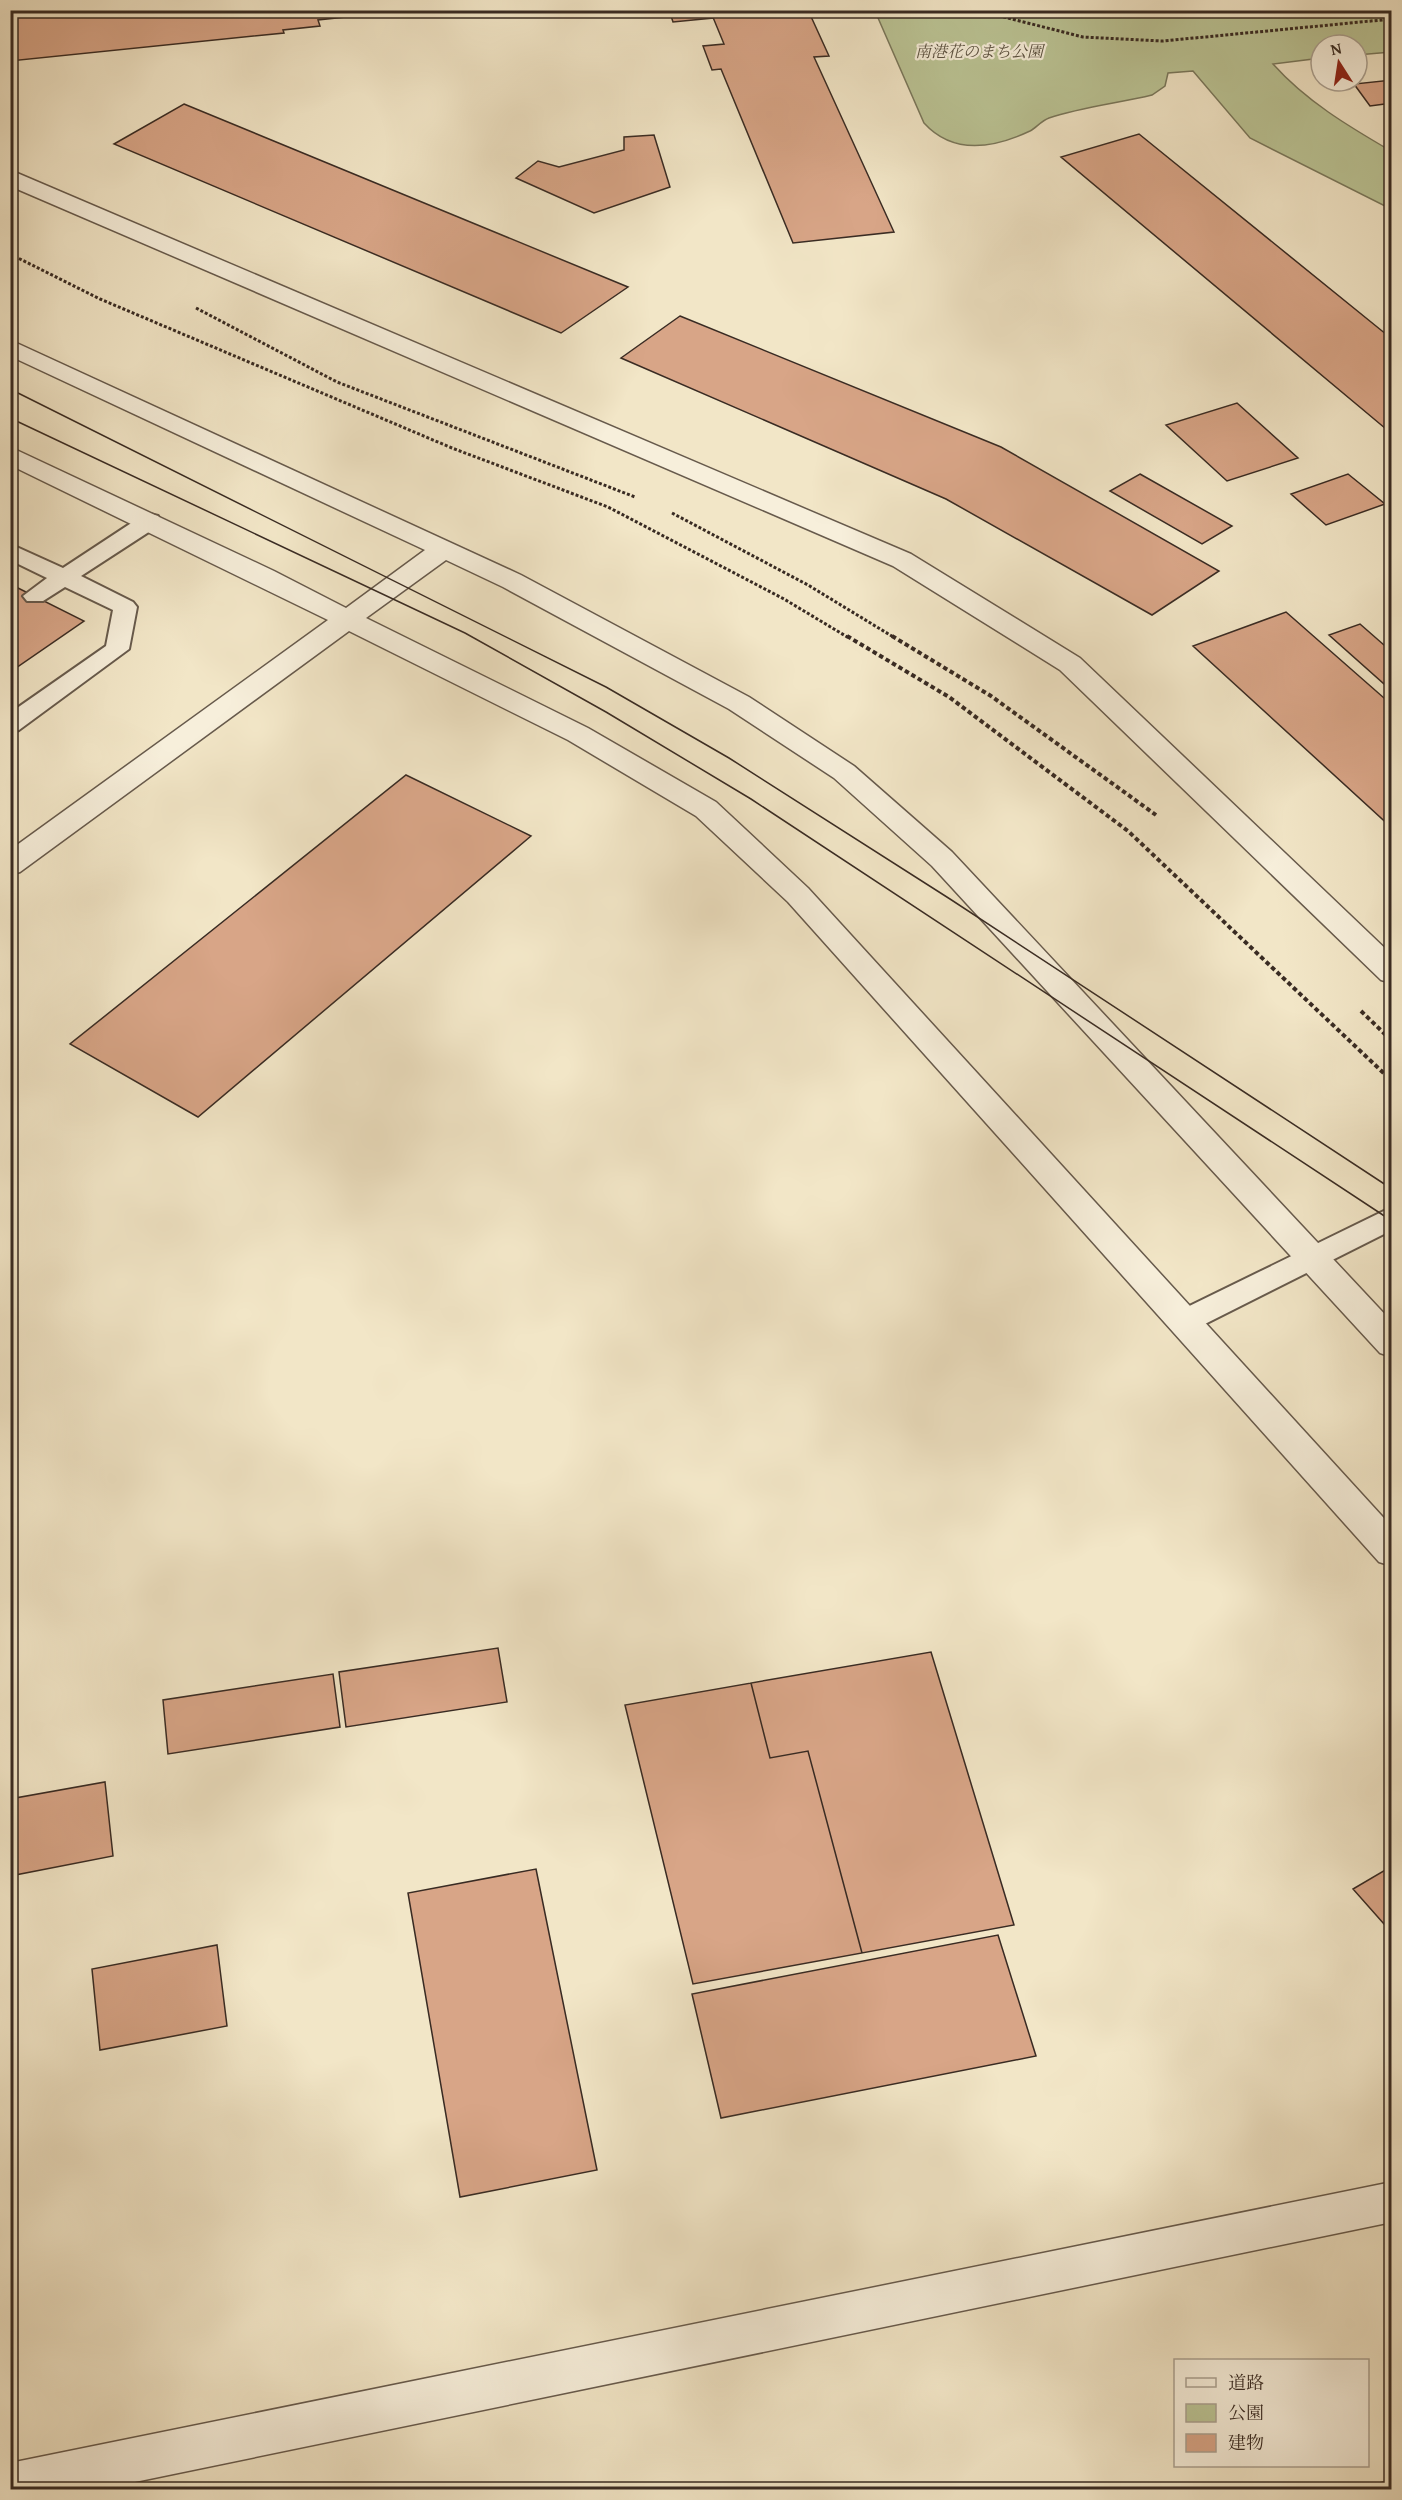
<svg xmlns="http://www.w3.org/2000/svg" width="1402" height="2500" font-family="'Gentium Book Plus','Noto Serif JP',serif">
  <style>
    .green { fill: #bbc495; stroke: #7a785c; stroke-width: 1.5 }
    .building { fill: #d8a587; stroke: #392b23; stroke-width: 1.5 }
    .lines { fill: none; stroke-linecap: round; stroke-linejoin: round }
    .service-casing { stroke: #675a4c; stroke-width: 4 }
    .tertiary-casing { stroke: #675a4c; stroke-width: 3 }
    .path-far1 { stroke: #392b23; stroke-width: 3; stroke-dasharray: 3 2; stroke-linecap: butt }
    .path { stroke: #392b23; stroke-width: 4; stroke-dasharray: 4.5 3; stroke-linecap: butt }
    .service { fill: #f7efdb; fill-rule: evenodd }
    .tertiary { fill: #f7efdb; fill-rule: evenodd }
    .tram { stroke: #392b23; stroke-width: 1.5 }
    .labels { text-anchor: middle; dominant-baseline: central; stroke-width: 4.5; stroke-linejoin: round; paint-order: stroke }
    .far-park-label { font-size: 16px; font-style: italic; fill: #5a5140; stroke: #f7efdb }
  </style>
  <rect width="100%" height="100%" fill="#f2e6c7"/>
  <filter id="stains"><feTurbulence type="fractalNoise" baseFrequency=".00333" numOctaves="4"/><feColorMatrix values="0 0 0 0 .2 0 0 0 0 .09 0 0 0 0 .02 0 0 0 .5 -.17"/></filter>
  <radialGradient id="worn" r=".72"><stop offset=".6" stop-color="#630" stop-opacity="0"/><stop offset="1" stop-color="#630" stop-opacity=".3"/></radialGradient>
  <path class="green" d="M875,11H1391V52L1357,55V45H1321V58L1273,64C1306,101 1348,126 1391,151V209L1250,138L1193,71L1168,73L1165,86L1152,95C1119,103 1081,107 1049,118C1041,121 1036,128 1030,131C994,148 953,155 924,123Z"/>
  <path class="building" d="M24,10H411L318,20L320,26L283,30L284,33L10,61V12Z
    M669,10H710L713,18L673,22Z
    M710,10H808L829,56L814,57L894,232L793,243L721,69L712,70L703,46L724,44Z
    M1392,80V103L1370,106L1354,84Z
    M184,104L628,287L561,333L114,144Z
    M1139,134L1392,339V434L1061,157Z
    M654,135L670,187L594,213L516,178L538,161L559,167L624,150V137Z
    M680,316L1001,447L1219,571L1152,615L946,499L621,358Z
    M1237,403L1298,458L1227,481L1166,425Z
    M1140,474L1232,526L1202,544L1110,491Z
    M1348,474L1385,504L1326,525L1291,494Z
    M10,584L84,621L10,672Z
    M1286,612L1392,705V828L1193,646Z
    M1360,624L1392,652V691L1329,635Z
    M406,775L531,836L198,1117L70,1044Z
    M498,1648L507,1702L346,1727L339,1672Z
    M931,1652L1014,1925L862,1953L808,1751L770,1758L751,1683Z
    M333,1674L340,1727L168,1754L163,1700Z
    M751,1683L770,1758L808,1751L862,1953L693,1984L625,1705Z
    M105,1782L113,1856L10,1876V1799Z
    M1392,1866V1933L1353,1889Z
    M536,1869L597,2170L460,2197L408,1893Z
    M998,1935L1036,2056L721,2118L692,1994Z
    M217,1945L227,2026L100,2050L92,1969Z
    M1392,2480V2490H1349Z"/>
  <g class="lines">
    <g class="service-casing">
      <path id="service" d="M150,514L158,516L161,521L158,526L81,576L133,602L137,607L129,649L19,730L10,733V713L106,646L113,610L65,587L43,601H27L23,596L47,578L10,560V544L63,568L142,516Z
        M1392,1207V1230L1193,1330L1183,1333L1173,1330L1168,1322L1173,1314Z"/>
    </g>
    <g class="tertiary-casing">
      <path id="tertiary" d="M10,170L911,554L1080,658L1392,955V983L1381,980L1060,670L893,566L10,186Z
        M10,340L521,575L749,697L854,766L952,852L1392,1322V1357L1380,1353L932,866L834,778L729,709L503,587L446,560L366,618L588,728L716,802L808,888L1392,1527V1566L1379,1562L788,902L696,816L568,740L349,631L20,872L10,875V850L328,620L10,465V447L274,571L346,608L425,550L10,356Z
        M1392,2182V2222L96,2490H10V2463Z"/>
    </g>
    <path class="path-far1" d="M997,10L1000,16L1083,37L1163,41L1392,19
      M10,254L100,299L452,448L608,507L784,599L849,638
      M196,308L337,382L635,497
      M672,513L808,585L895,638"/>
    <path class="path" d="M847,636L949,697L1128,831L1392,1081
      M892,636L991,696L1156,815
      M1361,1011L1392,1041"/>
    <use href="#service" class="service"/>
    <use href="#tertiary" class="tertiary"/>
    <path class="tram" d="M10,389L606,687L729,758L950,899L1392,1189
      M10,418L465,633L606,712L751,799L1392,1221"/>
  </g>
  <g class="labels">
    <g class="far-park-label">
      <text x="979" y="51">南港花のまち公園</text>
    </g>
  </g>
  <rect width="1402" height="2500" fill="none" stroke="#f2e6c7" stroke-width="36"/>
  <rect x="12" y="12" width="1378" height="2476" fill="none" stroke="#392b23" stroke-width="3"/>
  <rect x="18" y="18" width="1366" height="2464" fill="none" stroke="#392b23" stroke-width="1.5"/>
  <rect x="1174" y="2359" width="195" height="108" fill="#f7efdb" stroke="#aba191" stroke-width="1.5"/>
  <rect x="1186" y="2378" width="30" height="9" fill="#f7efdb" stroke="#aba191" stroke-width="1.5"/>
  <text x="1228" y="2389" font-size="18" fill="#392b23">道路</text>
  <rect x="1186" y="2404" width="30" height="18" fill="#bbc495" stroke="#aba191" stroke-width="1.5"/>
  <text x="1228" y="2419" font-size="18" fill="#392b23">公園</text>
  <rect x="1186" y="2434" width="30" height="18" fill="#d8a587" stroke="#aba191" stroke-width="1.5"/>
  <text x="1228" y="2449" font-size="18" fill="#392b23">建物</text>
  <g transform="translate(1339 63) rotate(348)"><circle r="28" fill="#f7efdb" stroke="#aba191" stroke-width="1.5"/>
  <path d="M0-4.5L10 22L0 15L-10 22Z" fill="#8f2418"/>
  <text y="-9" font-size="16" font-weight="bold" text-anchor="middle" fill="#392b23">N</text>
  </g>
  <rect width="100%" height="100%" filter="url(#stains)"/>
  <rect width="100%" height="100%" fill="url(#worn)"/>
</svg>
